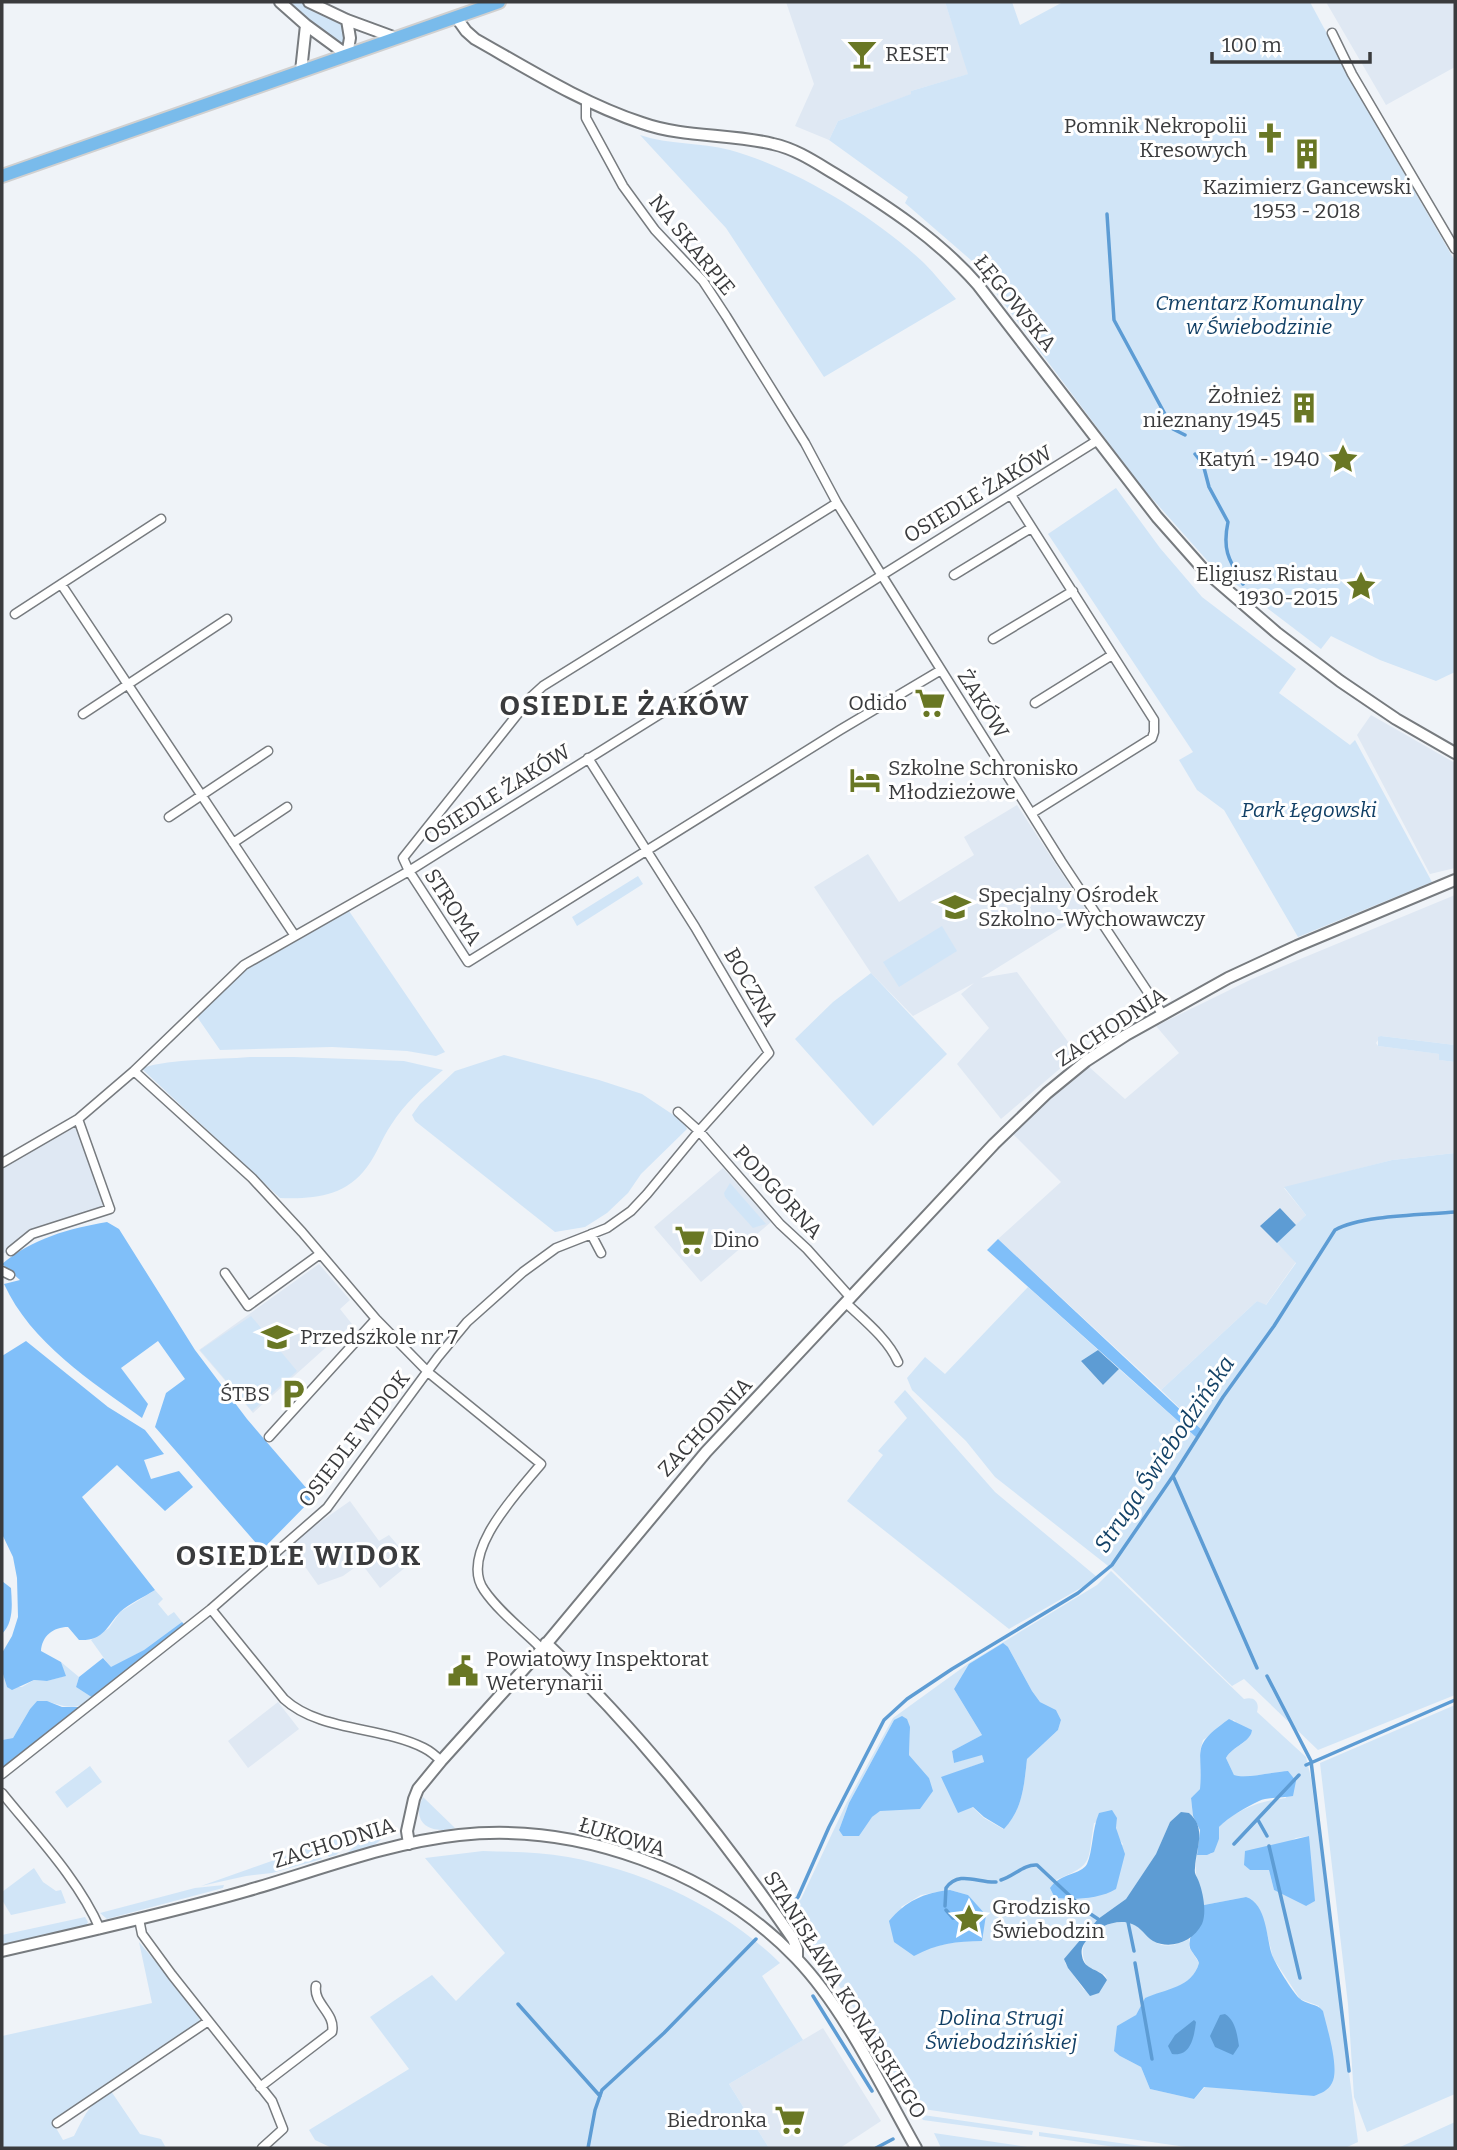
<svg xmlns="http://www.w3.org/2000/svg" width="1457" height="2150" font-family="Bitter,serif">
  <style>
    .built { fill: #dfe8f3 }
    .green { fill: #d1e5f7; fill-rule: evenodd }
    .forest { fill: #80bff9 }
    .water { fill: #5d9cd4 }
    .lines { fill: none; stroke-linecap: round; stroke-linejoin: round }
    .stream { stroke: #5d9cd4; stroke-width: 3.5 }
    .minor-casing { stroke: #777b7f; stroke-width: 11 }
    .tertiary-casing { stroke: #777b7f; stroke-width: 14 }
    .primary-casing { stroke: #d0d0d0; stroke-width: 16 }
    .minor { stroke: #fff; stroke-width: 8 }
    .tertiary { stroke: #fff; stroke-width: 10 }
    .primary { stroke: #79bbeb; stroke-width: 12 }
    .labels { text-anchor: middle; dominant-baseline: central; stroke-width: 6; stroke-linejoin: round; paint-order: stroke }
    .poi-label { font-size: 21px; fill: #3a3b3d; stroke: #fff; text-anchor: start }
    .street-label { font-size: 21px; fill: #3a3b3d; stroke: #fff }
    .park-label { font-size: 21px; font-style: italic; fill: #124066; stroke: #fff }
    .water-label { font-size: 23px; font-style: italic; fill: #134267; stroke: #fff }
    .district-label { font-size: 28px; font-weight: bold; letter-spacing: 2px; fill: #3a3b3d; stroke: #fff }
  </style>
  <rect width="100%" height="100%" fill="#eff3f8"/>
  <path class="built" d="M786,2H945L969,74L911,91L912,94L838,121L829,140L795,126L814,84Z
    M1326,2H1455V67L1386,105Z
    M1371,715L1455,763V868L1430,874L1357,735Z
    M1017,805L1087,912L981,978L1017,972L1077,1054L1001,1119L957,1064L989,1028L961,994L974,983L913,1016L871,973L814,887L868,854L899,902L974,855L964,837Z
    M1455,895V1045L1381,1036L1376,1043L1378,1046L1440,1054V1060L1455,1062V1153L1392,1160L1284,1188L1306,1215L1296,1225L1280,1208L1261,1227L1296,1262L1265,1306L1257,1301L1161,1390L998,1239L1061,1182L1011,1132L1088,1066L1125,1099L1179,1053L1156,1026L1252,979Z
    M78,1126L106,1206L26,1235L9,1251L2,1254V1166Z
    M723,1168L771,1222L701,1282L654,1227Z
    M319,1264L350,1300L340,1309L352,1324L253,1413L199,1350Z
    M350,1501L379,1541L389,1535L412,1562L380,1588L361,1563L343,1576L318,1585L289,1544Z
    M278,1702L299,1729L248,1768L228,1741Z
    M823,2028L881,2121L840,2148H769L729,2084Z"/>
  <path class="green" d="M284,2H302L340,23L345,35L344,46L342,47Z
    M945,2H1012L1020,25L1063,2H1310L1375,123L1455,261V672L1436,681L1380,660L1331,636L1321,649L1213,567L1141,486L972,261L905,203L908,197L829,140L838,121L911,94V91L968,74Z
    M640,135C669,145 700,142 730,150C795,168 874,216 924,263C935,274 945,287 956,299L824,377L726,228Z
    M1116,488L1160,548L1202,597L1296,669L1279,693L1350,745L1355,740L1432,882L1298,937L1224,810L1197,790L1179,760L1193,752L1048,534Z
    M638,876L643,884L577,926L572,917Z
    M349,911L445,1052L436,1056L407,1051L332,1047L220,1050L193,1011L242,961L247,969Z
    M942,926L957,951L899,987L883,962Z
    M871,973L947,1054L873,1126L795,1039L833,1002Z
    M1381,1036L1455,1045V1062L1439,1060V1054L1378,1046V1037Z
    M504,1055L599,1080L642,1094L684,1122L687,1129L641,1174L628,1193L607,1213L585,1227L555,1232L415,1121L412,1115L420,1104L455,1071Z
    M250,1057H294L404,1061L443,1070C423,1087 405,1103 391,1125C382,1138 377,1154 367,1167C345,1197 314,1199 280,1198L141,1068C176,1058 214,1060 250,1057Z
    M1455,1153V1695L1318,1750L1244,1679L1232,1686L1112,1569L995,1477L966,1441L912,1390L907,1378L925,1357L945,1374L1028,1287L1098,1350L1081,1361L1103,1385L1119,1369L1197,1438L1202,1430L1161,1390L1257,1301L1266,1305L1296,1263L1277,1243L1306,1215L1284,1187L1392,1160Z
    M730,1183L766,1224L753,1228L725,1197L724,1193Z
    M251,1316L297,1371L252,1411L200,1350Z
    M905,1390L995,1492L1097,1577L1093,1581L1009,1629L847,1501L883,1455L878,1451L907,1418L894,1402Z
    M1111,1571L1244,1699C1254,1696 1260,1702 1257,1712L1306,1757L1311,1778L1358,2142L1345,2148H1193L916,2108L852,2005L790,1912L801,1899L847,1802L893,1718L969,1663L1097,1585ZM1008,1647L1032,1691L1040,1702L1056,1710L1061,1720L1058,1730L1027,1759C1024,1784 1023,1811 1003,1829L984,1818L941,1778L984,1762L982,1754L954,1763L952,1751L982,1735L954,1689ZM894,1720L910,1727L909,1755L929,1778L920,1809L880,1810L872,1817L839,1830L849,1803ZM1234,1720L1238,1725L1252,1730C1250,1743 1233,1746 1226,1758L1234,1775C1246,1779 1273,1772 1288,1771L1286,1798C1262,1800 1237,1809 1219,1827V1839L1211,1854L1197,1855C1193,1874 1199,1887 1204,1905L1246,1897L1266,1929L1273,1958L1300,1999L1319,2006L1314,2096L1211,2087H1205L1194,2099L1150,2089L1141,2067L1120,2056L1129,2021L1136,2015L1145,1998C1165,1992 1192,1987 1199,1963L1189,1947V1939C1180,1943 1172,1947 1162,1945C1147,1941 1140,1922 1125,1922C1100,1921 1072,1941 1087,1966L1105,1975L1107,1980L1084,1990L1065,1963L1067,1956L1098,1919L1126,1899L1156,1854L1170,1822L1189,1813L1193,1816L1191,1798L1200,1789V1751L1203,1740ZM1117,1818C1115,1829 1116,1836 1123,1844L1080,1897L1070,1899L1055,1898L1056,1880C1095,1864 1087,1863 1094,1823ZM1309,1836L1306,1906L1274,1890L1269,1870H1250L1244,1865L1296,1838ZM950,1890L968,1895L982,1941H958L930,1948L901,1907L921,1895Z
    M155,1590L163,1599L158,1604L168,1616L174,1612L182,1622L144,1650L111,1668L91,1640L109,1628L120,1612Z
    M61,1662L79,1677L76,1687L93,1698C70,1716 61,1701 37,1701L30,1709L13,1738L2,1740V1671L7,1687H22L34,1680L47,1681L65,1676Z
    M1455,1705V2094L1367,2132L1354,2097L1348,2004L1320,1763Z
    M90,1766L102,1782L67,1808L55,1792Z
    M423,1797L455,1828C431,1835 410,1823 423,1797Z
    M369,1825L336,1855L329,1857L320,1844Z
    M376,1828L384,1834C379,1848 360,1849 347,1853Z
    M314,1846L322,1859L272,1873L246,1876L201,1886Z
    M483,1851C511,1852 540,1852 568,1857C645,1871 724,1908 780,1963L762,1976L803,2040L729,2084L769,2148H332L315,2140L309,2130L409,2069L370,2017L432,1975L456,2001L505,1953L425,1858Z
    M34,1868L43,1882L56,1891L61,1890L66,1903L11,1915L2,1900V1892Z
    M224,1885L223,1888L107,1919L100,1913L195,1888Z
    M85,1917L88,1922L86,1926L2,1944V1935Z
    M139,1942L198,2012L200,2022L181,2037L52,2121L63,2140L74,2136C85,2115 89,2103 111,2091L140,2134L161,2139L166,2148H2V2036L152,2003Z
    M923,2115L1033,2131L1032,2135L923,2120L921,2116Z
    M1455,2122V2148H1398Z
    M1039,2132L1156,2148H1122L1039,2136Z
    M934,2133L1034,2148H941Z"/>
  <path class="forest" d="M107,1222L119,1229L195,1350L247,1419L314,1497L262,1550L155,1427L166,1393L185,1379L158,1341L121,1368L148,1404L142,1418C91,1381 31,1343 4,1284L20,1280L2,1264C33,1238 68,1229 107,1222Z
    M998,1239L1202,1430L1197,1438L987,1250Z
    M26,1341L108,1407L145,1430L164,1454L144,1460L151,1479L179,1471L193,1487L165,1511L117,1465L82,1497L155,1590C144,1597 130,1603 120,1612C106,1627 104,1641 79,1640L68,1627C53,1627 42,1636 41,1651L61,1662L66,1676L47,1681L34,1680L12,1690L7,1687L2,1671V1653L12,1636L18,1617L17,1578L13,1557L2,1534V1356Z
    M2,1581L11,1588C12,1604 14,1622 2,1634Z
    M182,1622L185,1625L93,1698L76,1687L79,1677L103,1658L111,1667L144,1650Z
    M1003,1643L1008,1647L1032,1691L1040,1702L1056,1710L1061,1720L1058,1730L1027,1759C1024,1785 1023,1809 1004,1829L984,1817L973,1807L958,1813L941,1777L984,1762L982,1755L954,1763L952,1751L982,1735L954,1689L969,1664Z
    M37,1701H47L62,1707H81L2,1769V1740L13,1738L30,1709Z
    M902,1716L907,1719L910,1727L909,1755L929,1778L933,1791L920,1809L880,1811L872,1817L859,1836H843L839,1830L849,1803L894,1720Z
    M1229,1719L1252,1730C1251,1742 1233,1746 1226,1758L1234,1775C1246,1779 1273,1772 1288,1771L1296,1781L1293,1796C1283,1798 1268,1797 1259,1801C1246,1807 1229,1817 1219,1827V1839L1214,1852L1207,1855H1197L1200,1830L1193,1816L1191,1798L1200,1789C1203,1747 1190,1747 1229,1719Z
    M1112,1810L1117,1818L1116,1828L1125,1854L1116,1889C1100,1899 1073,1900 1055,1898L1050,1888C1060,1873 1081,1875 1087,1864C1093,1851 1092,1829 1099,1813Z
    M1309,1836L1315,1901L1306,1906L1274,1890L1269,1870H1250L1244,1865L1245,1851Z
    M950,1890L968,1895L986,1915L982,1941C957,1941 936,1944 914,1956L894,1942L889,1921C906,1901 923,1893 950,1890Z
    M1246,1897C1267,1904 1266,1937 1272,1955C1276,1965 1292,1991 1299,1998C1306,2005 1317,2003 1323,2011C1327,2028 1340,2069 1332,2083C1328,2091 1321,2093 1314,2096L1204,2087L1194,2099L1150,2089L1141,2067L1120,2056L1114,2051L1117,2026L1136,2015L1145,1998C1165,1989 1192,1988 1199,1963C1197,1957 1192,1953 1190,1948C1186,1934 1204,1920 1204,1905Z"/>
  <path class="water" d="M1280,1208L1296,1225L1277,1243L1260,1226Z
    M1098,1350L1119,1369L1103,1385L1081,1361Z
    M1181,1812L1189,1813C1207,1828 1196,1848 1195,1868C1194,1875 1197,1876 1199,1882C1203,1893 1207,1912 1202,1924C1193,1942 1170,1950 1153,1941C1145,1936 1141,1927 1132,1924C1119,1918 1097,1926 1089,1937C1085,1943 1080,1947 1082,1956C1084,1971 1101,1968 1107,1980L1099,1993L1090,1996L1068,1968L1064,1959L1098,1919L1126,1899L1156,1854L1170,1822Z
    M1225,2014C1236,2021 1237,2035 1239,2046L1233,2055L1215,2047L1210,2036L1220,2015Z
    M1194,2020L1196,2022C1194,2037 1191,2057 1172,2054L1168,2046L1175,2035Z"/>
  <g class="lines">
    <path class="stream" d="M1107,214L1114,320L1173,429L1185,435
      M1195,454L1203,464L1209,487L1228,522C1222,550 1229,560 1243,584
      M1173,1476L1257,1668
      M1267,1676L1311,1761L1349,2071
      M1306,1765L1455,1700
      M1258,1820L1267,1836
      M1234,1844L1299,1775
      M1269,1846L1300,1978
      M1001,1880C1014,1876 1024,1864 1037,1865L1085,1910
      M945,1906L946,1888C959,1870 978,1883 996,1882
      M946,1910L953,1918H961
      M787,1911L798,1897L829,1827L884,1720L907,1699L952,1669L1078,1593L1112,1565L1173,1476L1223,1397L1274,1326L1335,1230C1361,1215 1423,1215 1455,1212
      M1086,1911L1098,1919
      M1128,1922L1134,1951
      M1135,1963L1152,2059
      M813,1996L872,2091
      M518,2004L600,2096
      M588,2148L595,2110L602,2090L664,2033L756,1939
      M876,2148L893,2139"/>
    <g class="minor-casing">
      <path id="minor" d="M1332,33L1352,74L1455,249
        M586,101V118L623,186L655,230L703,281L726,316L805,443L837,503L881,574L1061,861L1163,1015
        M1011,495L1154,720V732L1152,738L1032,813
        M837,503L543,686L532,696L403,858L409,871L468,962L840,730L941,670
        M954,575L1031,528
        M61,584L295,936
        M15,614L161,519
        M993,639L1073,591
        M1035,703L1112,655
        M83,714L227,619
        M169,817L268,751
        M233,843L287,807
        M134,1071L244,965L409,871L1098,440
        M678,1112L699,1131L780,1224L807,1249L851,1298
        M2,1163L78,1119L134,1071L252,1178L302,1232L376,1319L429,1373L541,1464C519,1491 458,1553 484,1590C499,1612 523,1630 542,1649
        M591,1234L601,1253
        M11,1251L32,1234L110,1209L78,1119
        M2,1271L10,1275
        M225,1273L248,1306L320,1254
        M846,1303C864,1320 888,1339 898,1362
        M269,1437L376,1319
        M441,1761C436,1756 430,1751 424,1748C381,1726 320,1732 284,1699L211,1609L327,1508L438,1357L467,1322L523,1272L556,1248L607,1228L631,1211L647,1194L699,1131L769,1053L695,927L588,758
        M2,1774L211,1609
        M2,1793C35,1834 79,1880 100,1929
        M139,1919L142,1934L172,1975L272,2101L283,2129L262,2148
        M260,2087L332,2032C336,2013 313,2004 316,1986
        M57,2123L207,2022"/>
    </g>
    <g class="tertiary-casing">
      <path id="tertiary" d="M280,2L306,25L301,71
        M309,2L347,20L396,38
        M456,17L466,31L475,39C530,70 582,103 642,123C684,138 730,133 773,144C796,149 815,162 835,174C887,206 938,239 978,285L1157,517L1204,570L1277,633L1340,681L1396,719L1455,753
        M306,25L347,55L350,38L347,20
        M546,1643C640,1732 720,1833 793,1939L797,1949V1959
        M409,1844L407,1831L414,1799L418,1789L441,1761L542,1649L706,1452L994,1144L1047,1093L1086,1061L1126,1035L1228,978L1297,946L1455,880
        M2,1951C84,1932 166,1914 246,1891C316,1871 387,1843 459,1835C579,1822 712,1871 796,1958C845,2009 881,2086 916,2148"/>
    </g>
    <g class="primary-casing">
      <path id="primary" d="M2,176L499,2"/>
    </g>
    <use href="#minor" class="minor"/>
    <use href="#tertiary" class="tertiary"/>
    <use href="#primary" class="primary"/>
  </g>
  <defs>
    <g id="bar-bare" transform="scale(2.415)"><path d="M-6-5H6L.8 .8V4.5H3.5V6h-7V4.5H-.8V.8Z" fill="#697724" stroke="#fff" stroke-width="2.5" paint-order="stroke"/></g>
    <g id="church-bare" transform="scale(2.415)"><path d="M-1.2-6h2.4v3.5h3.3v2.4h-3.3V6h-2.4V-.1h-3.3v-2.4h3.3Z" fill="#697724" stroke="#fff" stroke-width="2.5" paint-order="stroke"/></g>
    <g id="building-bare" transform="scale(2.415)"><path d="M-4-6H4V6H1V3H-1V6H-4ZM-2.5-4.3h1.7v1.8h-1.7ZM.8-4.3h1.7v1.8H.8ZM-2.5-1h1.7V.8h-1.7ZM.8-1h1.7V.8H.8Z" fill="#697724" stroke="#fff" stroke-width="2.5" paint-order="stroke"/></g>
    <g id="sight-bare" transform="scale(2.415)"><path d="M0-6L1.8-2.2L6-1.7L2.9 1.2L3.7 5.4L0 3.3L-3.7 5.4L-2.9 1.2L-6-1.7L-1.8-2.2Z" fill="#697724" stroke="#fff" stroke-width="2.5" paint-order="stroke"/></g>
    <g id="supermarket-bare" transform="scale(2.415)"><path d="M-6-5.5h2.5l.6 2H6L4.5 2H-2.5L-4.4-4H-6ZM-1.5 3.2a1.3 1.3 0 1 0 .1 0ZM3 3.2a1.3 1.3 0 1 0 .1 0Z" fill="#697724" stroke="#fff" stroke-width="2.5" paint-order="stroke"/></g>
    <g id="hotel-bare" transform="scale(2.415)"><path d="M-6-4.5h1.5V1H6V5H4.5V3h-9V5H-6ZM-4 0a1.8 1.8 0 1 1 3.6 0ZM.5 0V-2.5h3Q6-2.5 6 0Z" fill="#697724" stroke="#fff" stroke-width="2.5" paint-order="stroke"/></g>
    <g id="school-bare" transform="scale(2.415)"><path d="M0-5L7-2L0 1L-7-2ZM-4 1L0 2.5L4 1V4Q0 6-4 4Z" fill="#697724" stroke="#fff" stroke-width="2.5" paint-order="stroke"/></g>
    <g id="parking-bare" transform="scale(2.415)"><path d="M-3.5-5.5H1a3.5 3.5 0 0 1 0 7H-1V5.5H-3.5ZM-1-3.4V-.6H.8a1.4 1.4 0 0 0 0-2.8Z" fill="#697724" stroke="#fff" stroke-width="2.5" paint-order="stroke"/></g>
    <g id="civic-bare" transform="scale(2.415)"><path d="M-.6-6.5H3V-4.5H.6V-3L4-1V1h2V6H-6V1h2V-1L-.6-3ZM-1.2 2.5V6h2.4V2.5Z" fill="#697724" stroke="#fff" stroke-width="2.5" paint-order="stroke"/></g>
  </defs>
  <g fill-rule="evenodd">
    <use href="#bar-bare" x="862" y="54"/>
    <use href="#church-bare" x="1270" y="138"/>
    <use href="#building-bare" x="1307" y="154"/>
    <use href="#building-bare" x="1304" y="408"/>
    <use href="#sight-bare" x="1343" y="459"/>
    <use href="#sight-bare" x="1361" y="586"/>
    <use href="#supermarket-bare" x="930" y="703"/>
    <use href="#hotel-bare" x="865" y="780"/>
    <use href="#school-bare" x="955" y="907"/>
    <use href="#supermarket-bare" x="690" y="1240"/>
    <use href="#school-bare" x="277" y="1337"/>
    <use href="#parking-bare" x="293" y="1394"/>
    <use href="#civic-bare" x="463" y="1671"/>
    <use href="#sight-bare" x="969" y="1919"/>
    <use href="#supermarket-bare" x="790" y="2120"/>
  </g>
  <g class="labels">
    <g class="poi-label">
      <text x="885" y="54">RESET</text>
      <text x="1247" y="126" text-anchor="end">Pomnik Nekropolii<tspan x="1247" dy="24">Kresowych</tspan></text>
      <text x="1307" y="187" text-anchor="middle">Kazimierz Gancewski<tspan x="1307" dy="24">1953 - 2018</tspan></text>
      <text x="1281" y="396" text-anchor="end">Żołnież<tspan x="1281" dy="24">nieznany 1945</tspan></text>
      <text x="1320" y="459" text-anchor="end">Katyń - 1940</text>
      <text x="1338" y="574" text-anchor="end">Eligiusz Ristau<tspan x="1338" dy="24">1930-2015</tspan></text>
      <text x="907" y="703" text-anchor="end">Odido</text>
      <text x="888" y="768">Szkolne Schronisko<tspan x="888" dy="24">Młodzieżowe</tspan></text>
      <text x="978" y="895">Specjalny Ośrodek<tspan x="978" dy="24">Szkolno-Wychowawczy</tspan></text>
      <text x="713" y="1240">Dino</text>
      <text x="300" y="1337">Przedszkole nr 7</text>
      <text x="270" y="1394" text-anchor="end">ŚTBS</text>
      <text x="486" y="1659">Powiatowy Inspektorat<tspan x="486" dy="24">Weterynarii</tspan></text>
      <text x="992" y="1907">Grodzisko<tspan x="992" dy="24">Świebodzin</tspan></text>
      <text x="767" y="2120" text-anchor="end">Biedronka</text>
    </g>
    <g class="street-label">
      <text transform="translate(692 245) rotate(51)">NA SKARPIE</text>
      <text transform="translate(1015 303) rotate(51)">ŁĘGOWSKA</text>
      <text transform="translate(978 494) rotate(-31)">OSIEDLE ŻAKÓW</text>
      <text transform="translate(983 704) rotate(58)">ŻAKÓW</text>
      <text transform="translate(497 794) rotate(-32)">OSIEDLE ŻAKÓW</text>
      <text transform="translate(453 907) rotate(57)">STROMA</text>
      <text transform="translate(751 987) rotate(60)">BOCZNA</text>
      <text transform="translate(1111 1027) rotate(-33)">ZACHODNIA</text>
      <text transform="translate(778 1192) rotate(47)">PODGÓRNA</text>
      <text transform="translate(705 1427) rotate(-47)">ZACHODNIA</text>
      <text transform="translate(354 1439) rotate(-52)">OSIEDLE WIDOK</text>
      <text transform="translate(622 1837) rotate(17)">ŁUKOWA</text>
      <text transform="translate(334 1843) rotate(-17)">ZACHODNIA</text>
      <text transform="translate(845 1995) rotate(58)">STANISŁAWA KONARSKIEGO</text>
    </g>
    <g class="park-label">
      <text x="1259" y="303">Cmentarz Komunalny<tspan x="1259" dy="24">w Świebodzinie</tspan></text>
      <text x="1309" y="810">Park Łęgowski</text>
      <text x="1001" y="2018">Dolina Strugi<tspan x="1001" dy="24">Świebodzińskiej</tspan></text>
    </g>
    <g class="water-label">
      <text transform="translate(1164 1454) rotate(-56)">Struga Świebodzińska</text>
    </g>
    <g class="district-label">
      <text x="625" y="705">OSIEDLE ŻAKÓW</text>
      <text x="299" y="1555">OSIEDLE WIDOK</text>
    </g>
  </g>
  <rect width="1457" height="2150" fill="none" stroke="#3a3b3d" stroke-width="7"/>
  <path d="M1212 52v10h158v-10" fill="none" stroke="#3a3b3d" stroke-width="3.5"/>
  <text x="1222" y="52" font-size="21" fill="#3a3b3d" stroke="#ffffff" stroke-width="5" paint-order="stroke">100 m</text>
</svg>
